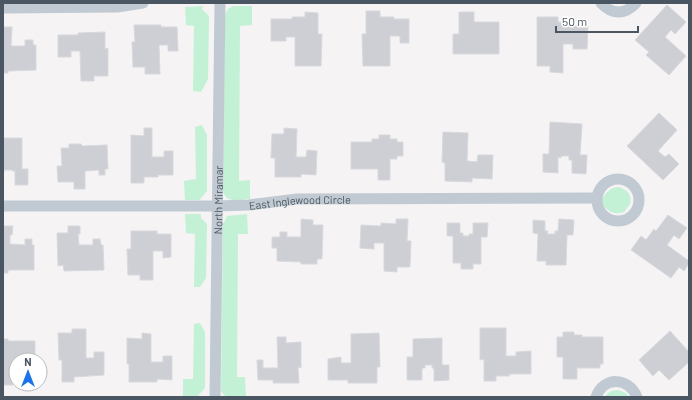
<svg xmlns="http://www.w3.org/2000/svg" width="692" height="400" font-family="Barlow,sans-serif">
  <style>
    .green { fill: #c3f1d5 }
    .building { fill: #cdcfd5; stroke: #d7d9de }
    .lines { fill: none; stroke-linecap: round; stroke-linejoin: round }
    .street { stroke: #c1cad2; stroke-width: 11 }
    .labels { text-anchor: middle; dominant-baseline: central; stroke-width: 3; stroke-linejoin: round; paint-order: stroke }
    .street-label { font-size: 11px; fill: #4a5661; stroke: #fff }
  </style>
  <rect width="100%" height="100%" fill="#f5f3f3"/>
  <path class="green" d="M203,6L202,9L209,16L208,79L201,92L193,91L194,26L186,25L185,7Z
    M233,6H252V25L240,26L239,181L250,180V199C240,200 225,204 223,190L225,15L228,9Z
    M202,125L207,135V191L201,198L200,200H185L184,181L196,179L195,127Z
    M619,187C628,190 632,195 630,204L624,212C614,216 604,210 601,200C606,193 610,187 619,187Z
    M185,214H201V218L207,224L206,278L200,287H194L195,234L186,233Z
    M247,214L248,234H238L237,377H245L246,397H226L221,391L223,224L227,216Z
    M200,323L205,332V388L197,397H183V379H193L194,324Z
    M618,390L626,393L629,397H604L611,391Z"/>
  <path class="building" d="M667,5L686,22L675,34L671,30L665,37L686,56L669,75L646,55L649,52L635,40Z
    M366,11H380V17H394V19H409V43H400V36H390V66H363L362,34H366Z
    M305,12L318,13V34H322L321,66H295V37H286V41H271V19H292V17H305Z
    M459,12H474V22H499V54H453V34H459Z
    M537,17H558V22L567,23V26H588L587,49H573V44H563V73L550,72V66H537Z
    M134,25H161V27H177L178,51H168V45H159L160,74H145V67H133L132,42H135Z
    M3,27H12L11,46H25V40H33V45H36V70L8,71V73H3Z
    M105,32V49L108,48V76H94V81H81L80,51H71V57H58V35H78V33Z
    M659,113L677,130L658,151L665,157L669,154L679,164L663,180L627,146Z
    M550,122L582,124L580,155H587L586,174L572,173V160H569V156H561V158L558,157V173L543,172V154H549Z
    M144,128H152V157H164V151H173V175H158V177H144V183H131V135L144,136Z
    M284,128L297,129L296,157H306L307,150L317,151L316,175L301,174V177H275V158H271L272,134H284Z
    M443,132L468,133L467,161L477,162L478,155H493L492,179L472,178V182L445,181V163L442,162Z
    M379,135H390V139H397V142H403V156H397V159H390V180H378V169H351V142H372V139H379Z
    M3,138H22V169H28V185H15V171H12V170H4V172H3Z
    M69,144H81L82,146L107,145L108,169H105V175H99V170L85,171V189H74V182H58L57,166H62L61,148H69Z
    M668,215L687,228L679,239L674,235L667,245L689,261V263L684,271L679,267L671,278L631,250L641,236L646,240L654,229L656,231Z
    M301,219L313,220V225H323L322,259H317V264H301V262L277,261V248H272V237H280V232H287V237H301Z
    M396,219H408L407,241H411L410,267H397V272L384,271V243H374V249L360,248L361,225L381,226V223L396,224Z
    M559,219L574,220L573,235H567L566,265H546V261H537L538,234L533,233V220L545,221V231H548L547,234H555V231H558Z
    M447,223H460V233H463V236H469V234H473V223H488L487,237H481V264H473V269H461V263H453V236H447Z
    M3,226H13L12,235H10V244L25,245V239H32V245H34V270H8V273H3Z
    M68,226H80V234H78L79,245H93V239H100L101,245H103L104,270L64,271L63,265L58,266L57,233H68Z
    M131,231H157V234H171V257L163,258V251H153V280H140V275H128L127,249H131Z
    M480,328H506V356H516V352L531,351V374H509L510,376H496V381H484V359L480,360Z
    M72,329H86V358H94V352H104V375L74,377V382H62V360H59L58,333H72Z
    M670,331L689,352V362L669,380L659,370L653,376L639,360Z
    M563,332H574V335H582V337H603V364H600V368H577V379H563V357H557V337H563Z
    M142,333L151,334V362H163V356H172V380L157,379V382H129V364H127V338L142,339Z
    M379,333L380,367H377V383H348V380H328V359L341,357V363H351V334Z
    M277,337H286V343L301,342V368L298,367L299,383H273V380H258L257,360H263V368H278Z
    M442,338V365H449V380L434,381V368H432V365H425V368H422V380H407V357H413V339Z
    M3,339H8V341H35V360H16V365H11V375H13V385H3Z"/>
  <g class="lines">
    <g class="street">
      <path d="M601,3C612,15 625,15 636,3"/>
      <path d="M3,8L117,7L143,3"/>
      <circle cx="618" cy="200" r="21"/>
      <path id="s1" d="M3,206H217L249,205L297,199L596,198"/>
      <path id="s2" d="M215,397L220,3"/>
      <path d="M596,397C604,376 628,377 637,397"/>
    </g>
  </g>
  <g class="labels">
    <g class="street-label">
      <text stroke="none"><textPath href="#s2" startOffset="197">North Miramar</textPath></text>
      <text stroke="none"><textPath href="#s1" startOffset="297">East Inglewood Circle</textPath></text>
    </g>
  </g>
  <rect width="692" height="400" fill="none" stroke="#4a5661" stroke-width="8"/>
  <g transform="translate(28 372)"><circle r="19" fill="#ffffff" stroke="#b7bbc0"/>
  <path d="M0-3L7 15L0 10L-7 15Z" fill="#1a73e8"/>
  <text y="-6" font-size="11" font-weight="bold" text-anchor="middle" fill="#4a5661">N</text>
  </g>
  <path d="M556 26v6h82v-6" fill="none" stroke="#4a5661" stroke-width="2"/>
  <text x="562" y="26" font-size="12" fill="#4a5661" stroke="#ffffff" stroke-width="3" paint-order="stroke">50 m</text>
</svg>
